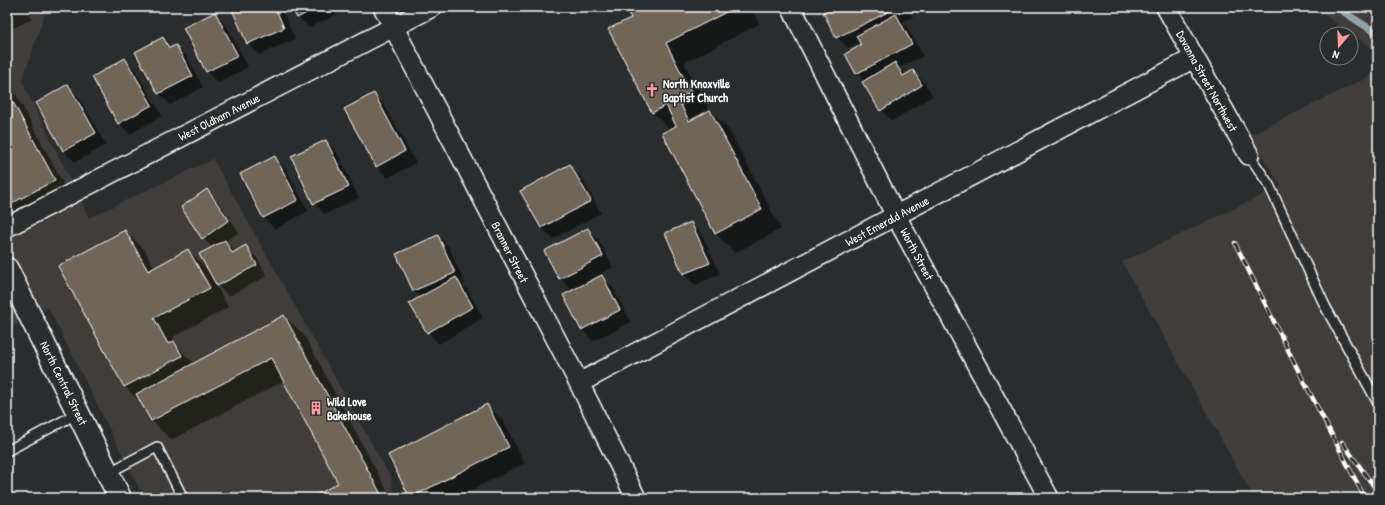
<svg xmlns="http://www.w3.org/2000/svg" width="1385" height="505" font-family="'Patrick Hand',sans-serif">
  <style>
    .built { fill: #3f3e3b }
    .shadow { fill: #0007 }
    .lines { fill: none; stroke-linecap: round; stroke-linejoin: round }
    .stream { stroke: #93a4a9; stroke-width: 7 }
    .building { fill: #716558; stroke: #fff }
    .service-casing { stroke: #fff; stroke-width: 12 }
    .minor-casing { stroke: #fff; stroke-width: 22 }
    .secondary-casing { stroke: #fff; stroke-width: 25 }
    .service { stroke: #2a2d2e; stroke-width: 9 }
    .minor { stroke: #2a2d2e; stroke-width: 19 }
    .secondary { stroke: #2a2d2e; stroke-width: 22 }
    .rail-casing { stroke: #fff; stroke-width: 4.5 }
    .rail { stroke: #2a2d2e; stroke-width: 3; stroke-dasharray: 9; stroke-linecap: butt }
    .labels { text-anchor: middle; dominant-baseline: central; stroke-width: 3; stroke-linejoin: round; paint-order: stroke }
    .street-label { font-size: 12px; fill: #fff; stroke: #2a2d2e }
    .poi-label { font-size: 12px; font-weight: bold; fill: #fff; stroke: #2a2d2e; text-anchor: start }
  </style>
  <rect width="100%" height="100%" fill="#2a2d2e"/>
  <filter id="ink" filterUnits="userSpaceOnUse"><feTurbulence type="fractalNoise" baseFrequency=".025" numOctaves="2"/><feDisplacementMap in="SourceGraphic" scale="8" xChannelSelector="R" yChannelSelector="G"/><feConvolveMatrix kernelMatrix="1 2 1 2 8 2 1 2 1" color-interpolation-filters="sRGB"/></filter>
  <g filter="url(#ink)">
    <path class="built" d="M7,7H46L44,16L22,81L89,218L213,159L391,478L395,498H144L48,307L7,329Z
      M1312,7H1378V52Z
      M1378,72V498H1254L1122,262L1281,186L1249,136Z"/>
    <path class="shadow" d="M7,7H27L32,19L7,31Z
      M232,7H281L295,39L259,55L248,44Z
      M293,7H341L343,11L309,28L298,17Z
      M627,7H750L759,24L684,63L710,111L729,130L781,229L735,253L716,234L663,133L670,130L653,112L632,18Z
      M823,7H908L913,17L902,22L907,27L923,56L899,68L906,75L913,71L924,82L933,96L892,121L881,110L865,82L857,74L862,46L860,42L848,48L837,37L827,11Z
      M215,14L226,25L248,67L218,83L207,72Z
      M163,38L172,48L176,46L187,57L203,87L170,105L159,94L136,52Z
      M125,59L136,71L162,116L130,134L119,123Z
      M7,82L12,87L70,196L22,222L7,206Z
      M68,86L79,97L106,145L75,162L64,151L37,103Z
      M374,94L385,106L416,163L388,178L377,167Z
      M326,141L337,152L359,198L325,214L314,203Z
      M274,157L286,169L308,211L275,229L264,218L241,175Z
      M570,166L581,177L601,213L553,239L542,228L522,192Z
      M207,190L218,201L239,232L226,241L236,252L246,247L257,258L267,276L229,296L215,283L228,307L173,337L177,346L194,364L284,316L304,335L391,498H313L340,484L284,381L171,440L152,421L144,406L124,386L125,231L145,250L154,268L188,250L210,272L213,248L203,238Z
      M691,223L702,234L720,274L695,285L684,274L666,234Z
      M587,229L599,240L613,267L571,290L560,278L545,251Z
      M438,236L449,247L465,284L463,285L467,289L483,318L439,344L428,332L421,298L414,291Z
      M602,277L613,288L631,322L593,341L582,330L565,296Z
      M487,405L503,421L525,463L456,498H412L411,497Z"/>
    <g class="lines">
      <path class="stream" d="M1336,7L1378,34"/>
    </g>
    <path class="building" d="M231,7H275L284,28L247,44Z
      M291,7H318L297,18Z
      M625,7H736L666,43L691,92L678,99L689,121L710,110L762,209L715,234L662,133L676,126L666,105L652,113L608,29L631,18Z
      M834,7H898L836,38L823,12Z
      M215,12L238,56L206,72L183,28Z
      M896,14L912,44L856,74L845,54L861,45L856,36Z
      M163,37L169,48L176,45L193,76L158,94L135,52Z
      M125,58L152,105L118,124L92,77Z
      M895,62L903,76L913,70L922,85L880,111L862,82Z
      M68,84L96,133L63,151L36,103Z
      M7,91L55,180L7,206Z
      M374,93L405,151L376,167L344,109Z
      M326,140L349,187L313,204L291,156Z
      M275,156L298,200L263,218L240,174Z
      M570,164L591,201L541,228L520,191Z
      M207,189L229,220L202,239L181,207Z
      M691,222L710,263L683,274L665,233Z
      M588,228L603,256L559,279L544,251Z
      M125,230L148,271L188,249L210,288L154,318L168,344L174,341L182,356L124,387L58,266Z
      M438,235L455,273L413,291L396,254Z
      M225,240L232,253L246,245L257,265L217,286L199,254Z
      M602,275L620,310L581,330L563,295Z
      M456,277L473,307L427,333L409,303Z
      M284,315L383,498H311L338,483L271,358L151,421L136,394Z
      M487,404L509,447L410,498L388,455Z"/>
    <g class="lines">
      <g class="service-casing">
        <path id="service" d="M1249,155L1269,185L1325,306L1378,403
          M7,451L78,413
          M108,473L157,447L183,498"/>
      </g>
      <g class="minor-casing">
        <path id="minor" d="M383,7L579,383L636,498
          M791,7L896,216L1049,498
          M1166,7L1249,155
          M7,227L432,7
          M579,383L1194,58"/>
      </g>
      <g class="secondary-casing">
        <path id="secondary" d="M7,269L120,498"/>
      </g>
      <use href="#service" class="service"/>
      <use href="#minor" class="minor"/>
      <use href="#secondary" class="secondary"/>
      <g class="rail-casing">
        <path id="rail" d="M1235,243L1299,372L1365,498
          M1342,442L1378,492"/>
      </g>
      <use href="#rail" class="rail"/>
    </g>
  </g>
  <defs>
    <g id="church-bare" transform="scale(1.08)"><path d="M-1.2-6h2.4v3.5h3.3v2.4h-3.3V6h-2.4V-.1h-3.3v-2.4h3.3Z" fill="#ff9aa2" stroke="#2a2d2e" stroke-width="2.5" paint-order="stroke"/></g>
    <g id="building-bare" transform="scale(1.08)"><path d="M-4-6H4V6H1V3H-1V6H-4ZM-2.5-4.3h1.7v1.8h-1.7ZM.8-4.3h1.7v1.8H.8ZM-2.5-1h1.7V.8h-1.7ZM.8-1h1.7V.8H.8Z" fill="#ff9aa2" stroke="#2a2d2e" stroke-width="2.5" paint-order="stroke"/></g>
  </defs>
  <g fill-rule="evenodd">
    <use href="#church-bare" x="652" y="90"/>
    <use href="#building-bare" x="316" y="408"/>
  </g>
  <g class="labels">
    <g class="street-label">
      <text transform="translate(1207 81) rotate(61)">Davanna Street Northwest</text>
      <text transform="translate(219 117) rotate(-27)">West Oldham Avenue</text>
      <text transform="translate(887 221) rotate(-28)">West Emerald Avenue</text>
      <text transform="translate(510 252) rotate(63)">Branner Street</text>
      <text transform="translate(917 254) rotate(62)">Worth Street</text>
      <text transform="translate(64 383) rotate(64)">North Central Street</text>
    </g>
    <g class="poi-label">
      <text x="663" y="83">North Knoxville<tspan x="663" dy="14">Baptist Church</tspan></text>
      <text x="327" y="401">Wild Love<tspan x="327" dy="14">Bakehouse</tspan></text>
    </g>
  </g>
  <rect width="1385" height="505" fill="none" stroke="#2a2d2e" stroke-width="24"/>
  <rect x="12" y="12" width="1361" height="481" fill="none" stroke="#fff" stroke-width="1.5" filter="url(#ink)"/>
  <g transform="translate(1339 46) rotate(199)"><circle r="19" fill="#2a2d2e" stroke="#7f8182"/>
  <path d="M0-3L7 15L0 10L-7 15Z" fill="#ff9aa2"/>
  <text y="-6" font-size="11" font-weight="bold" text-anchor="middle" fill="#ffffff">N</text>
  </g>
</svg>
